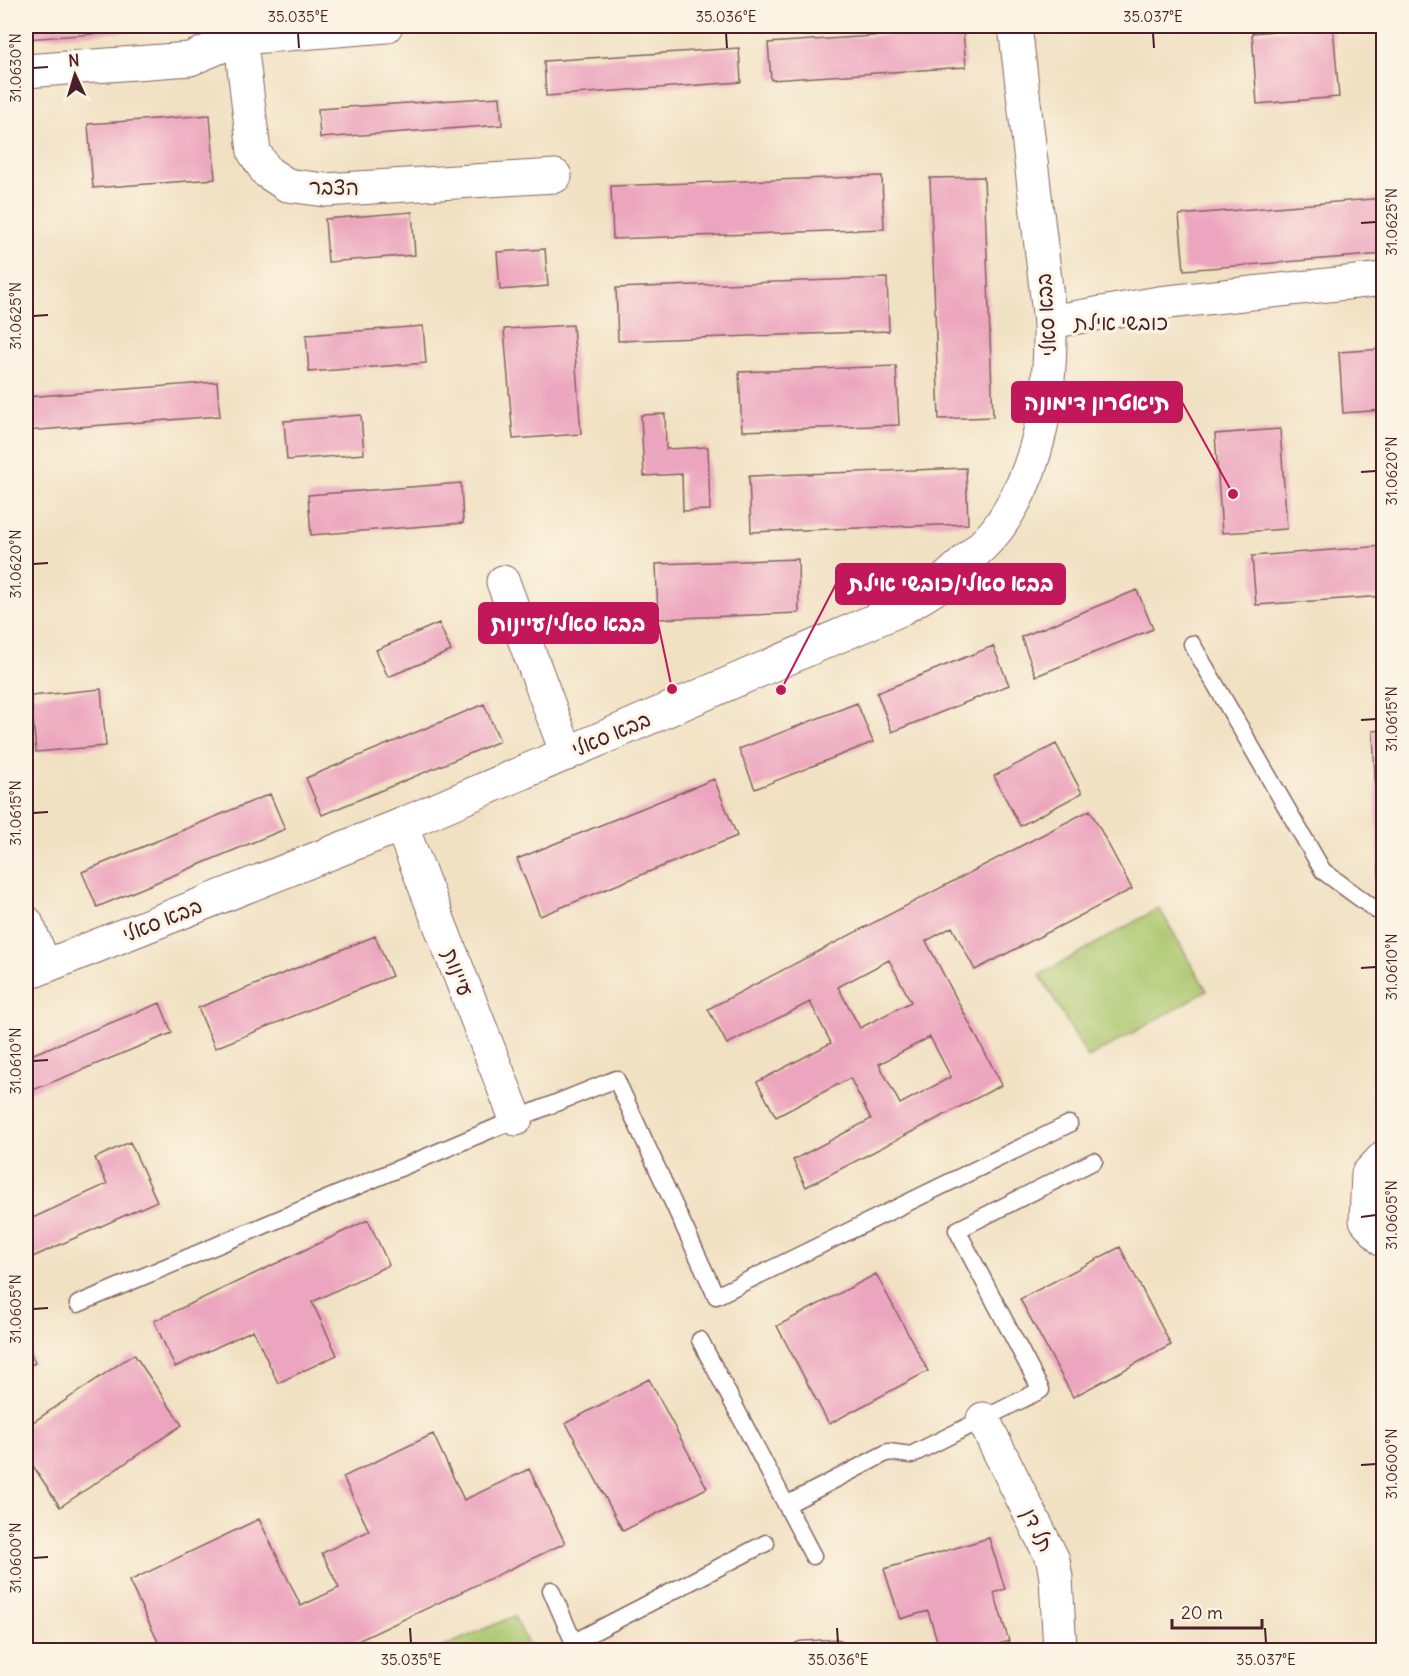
<svg xmlns="http://www.w3.org/2000/svg" width="1409" height="1676" font-family="Delius,'Playpen Sans Hebrew',sans-serif">
  <style>
    .green { fill: #aac66d; stroke: #7a724c; stroke-width: 1.5 }
    .building { fill: #eca5be; fill-rule: evenodd }
    .lines { fill: none; stroke-linecap: round; stroke-linejoin: round }
    .service-casing { stroke: #846360; stroke-width: 19 }
    .minor-casing { stroke: #846360; stroke-width: 35 }
    .tertiary-casing { stroke: #846360; stroke-width: 35 }
    .service { stroke: #fff; stroke-width: 16 }
    .minor { stroke: #fff; stroke-width: 33 }
    .tertiary { stroke: #fff; stroke-width: 33 }
    .ticks { fill: none; stroke: #4a1f2b; stroke-width: 2 }
    .labels { text-anchor: middle; dominant-baseline: central; stroke-width: 6; stroke-linejoin: round; paint-order: stroke }
    .street-label { font-size: 21px; fill: #4a1f2b; stroke: #fcf5e5 }
    .leader { fill: none; stroke: #c2185b; stroke-width: 2 }
    .callout-dot { fill: #c2185b; stroke: #fcf5e5; stroke-width: 2 }
    .callout { fill: #c2185b; stroke: #c2185b; stroke-width: 2 }
    .callout-label { font-size: 22px; text-anchor: middle; font-weight: bold; fill: #fff }
    .neatline { fill: none; stroke: #4a1f2b; stroke-width: 2 }
    .ticks-label { font-size: 15px; text-anchor: middle; fill: #4a1f2b }
  </style>
  <rect width="100%" height="100%" fill="#fcf5e5"/>
  <filter id="ink" filterUnits="userSpaceOnUse"><feTurbulence type="fractalNoise" baseFrequency=".0167" numOctaves="2"/><feDisplacementMap in="SourceGraphic" scale="12" xChannelSelector="R" yChannelSelector="G"/><feConvolveMatrix kernelMatrix="1 2 1 2 8 2 1 2 1" color-interpolation-filters="sRGB"/></filter>
  <filter id="wash" filterUnits="userSpaceOnUse"><feTurbulence type="fractalNoise" baseFrequency=".008" numOctaves="4" result="noise"/><feDisplacementMap in="SourceGraphic" scale="24" xChannelSelector="R" yChannelSelector="G"/><feGaussianBlur stdDeviation="1.35" result="paint"/><feColorMatrix in="noise" values="0 0 0 0 0 0 0 0 0 0 0 0 0 0 0 0 0 1.4 0 .05"/><feComposite in="paint" operator="in"/></filter>
  <g filter="url(#wash)">
    <rect width="100%" height="100%" fill="#f1e1c3"/>
    <path class="green" d="M1159,908L1207,991L1088,1058L1040,975Z
      M514,1616L531,1650H436Z"/>
    <g id="blocks">
      <path class="building" d="M26,26H189V27L26,39Z
        M1333,26L1339,97L1257,104L1252,33Z
        M963,30L966,67L771,80L768,43Z
        M739,48L741,82L546,96L544,61Z
        M500,97L502,125L320,138L318,109Z
        M210,115L215,179L93,188L88,124Z
        M882,176L884,229L613,239L611,186Z
        M984,177L993,417L939,419L930,178Z
        M1384,198V254L1184,270L1179,215Z
        M412,212L415,255L328,262L325,219Z
        M545,249L548,286L500,290L497,252Z
        M887,278L889,331L618,341L616,288Z
        M573,325L581,434L513,439L504,329Z
        M423,326L426,363L309,372L306,335Z
        M1384,349V410L1343,413L1339,352Z
        M896,366L899,425L742,431L739,372Z
        M217,382L220,416L26,431V397Z
        M665,414L666,449L708,447L710,510L683,511L682,474L644,476L641,415Z
        M361,415L364,454L287,460L284,421Z
        M1280,429L1287,529L1222,533L1215,434Z
        M966,468L968,524L751,532L749,476Z
        M461,483L463,523L311,535L308,495Z
        M1384,546V596L1256,605L1252,556Z
        M798,559L799,613L658,619L656,564Z
        M1137,590L1153,629L1036,676L1021,637Z
        M439,623L451,651L388,677L376,650Z
        M993,646L1009,685L892,732L877,693Z
        M101,689L106,746L36,752L31,696Z
        M857,703L873,742L755,789L739,749Z
        M484,704L500,741L322,815L306,778Z
        M1384,730V875L1379,876L1373,731Z
        M1056,744L1082,793L1020,826L994,776Z
        M714,779L737,836L540,916L517,859Z
        M270,794L285,829L97,907L82,872Z
        M1090,810L1132,889L975,970L952,927L926,941L1002,1085L806,1187L793,1160L871,1119L850,1078L776,1117L757,1082L831,1043L810,1002L727,1044L708,1009ZM889,960L911,1002L860,1028L838,987ZM930,1037L951,1077L900,1104L879,1064Z
        M375,936L392,976L215,1048L198,1008Z
        M160,1003L172,1033L26,1093V1057Z
        M130,1142L157,1201L26,1260V1221L107,1184L95,1158Z
        M368,1220L389,1265L312,1302L337,1355L278,1383L253,1330L175,1367L154,1321Z
        M1120,1247L1171,1345L1073,1397L1020,1299Z
        M876,1274L928,1371L829,1424L777,1326Z
        M26,1340L35,1363L26,1367Z
        M134,1354L182,1425L60,1507L26,1455V1427Z
        M649,1379L707,1488L623,1531L566,1423Z
        M433,1434L464,1500L529,1469L565,1543L339,1650H162L129,1581L259,1519L301,1606L339,1588L322,1553L369,1531L343,1477Z
        M989,1538L1005,1589L994,1593L1009,1641L979,1650H940L928,1611L900,1619L884,1569Z"/>
    </g>
  </g>
  <g filter="url(#ink)">
    <use href="#blocks" fill-opacity="0" stroke="#846360" stroke-width="1.5"/>
    <g class="lines">
      <g class="service-casing">
        <path id="service" d="M1192,644L1323,871L1376,910L1384,912
          M78,1304L516,1119L616,1079L716,1296L1069,1124
          M700,1340L813,1556
          M786,1505L888,1452L911,1455L1041,1390L957,1230L1094,1161
          M551,1590L577,1650
          M574,1642L766,1543
          M801,1650L837,1648"/>
      </g>
      <g class="minor-casing">
        <path id="minor" d="M239,26L254,152L267,172L287,185L325,190L555,176
          M26,71L190,59L240,38L386,26
          M1050,322L1159,303L1384,279
          M503,582L567,754
          M401,825L516,1119
          M26,922L45,966
          M1384,1157L1368,1174L1366,1220L1384,1241
          M983,1419L1053,1560L1056,1578L1060,1650"/>
      </g>
      <g class="tertiary-casing">
        <path id="tertiary" d="M26,974L401,825L899,610C912,602 926,595 938,586C945,580 952,573 959,567C972,555 987,543 998,528C1041,468 1051,393 1050,322L1015,26"/>
      </g>
      <use href="#service" class="service"/>
      <use href="#minor" class="minor"/>
      <use href="#tertiary" class="tertiary"/>
    </g>
  </g>
  <path class="ticks" d="M298,33L299,48M726,33L727,48M1153,33L1154,48M33,68L48,67M1361,223L1376,222M33,316L48,315M1361,472L1376,471M33,564L48,563M1361,720L1376,719M33,813L48,812M1361,968L1376,967M33,1061L48,1060M1361,1217L1376,1215M33,1309L48,1308M1361,1465L1376,1464M33,1558L48,1557M410,1628L411,1643M837,1628L838,1643M1265,1628L1266,1643"/>
  <g class="labels">
    <g class="street-label">
      <text transform="translate(334 187) rotate(1)">הצבר</text>
      <text transform="translate(1046 315) rotate(-94)">בבא סאלי</text>
      <text x="1121" y="322">כובשי אילת</text>
      <text transform="translate(611 734) rotate(-23)">בבא סאלי</text>
      <text transform="translate(162 920) rotate(-22)">בבא סאלי</text>
      <text transform="translate(458 972) rotate(69)">עיינות</text>
      <text transform="translate(1038 1530) rotate(64)">תל דן</text>
    </g>
  </g>
  <path class="leader" d="M1233 494L1182 402M781 690L836 584M672 689L658 623"/>
  <g class="callout-dot">
    <circle cx="1233" cy="494" r="6"/>
    <circle cx="781" cy="690" r="6"/>
    <circle cx="672" cy="689" r="6"/>
  </g>
  <g class="callout">
    <rect x="1012" y="382" width="170" height="40" rx="6"/>
    <rect x="836" y="564" width="229" height="40" rx="6"/>
    <rect x="479" y="603" width="179" height="40" rx="6"/>
  </g>
  <g class="callout-label">
    <text x="1097" y="410">תיאטרון דימונה</text>
    <text x="951" y="591">בבא סאלי/כובשי אילת</text>
    <text x="568" y="631">בבא סאלי/עיינות</text>
  </g>
  <rect width="1409" height="1676" fill="none" stroke="#fcf5e5" stroke-width="66"/>
  <g transform="translate(75 75) rotate(356)" stroke="#fcf5e5" stroke-width="4.5" paint-order="stroke">
  <path d="M0-4.5L10 22L0 15L-10 22Z" fill="#4a1f2b"/>
  <text y="-9" font-size="16" font-weight="bold" text-anchor="middle" fill="#4a1f2b">N</text>
  </g>
  <path d="M1172 1619v9h90v-9" fill="none" stroke="#4a1f2b" stroke-width="3"/>
  <text x="1181" y="1619" font-size="18" fill="#4a1f2b" stroke="#fcf5e5" stroke-width="4.5" paint-order="stroke">20 m</text>
  <rect x="33" y="33" width="1343" height="1610" class="neatline"/>
  <g class="ticks-label">
    <text x="298" y="22">35.035°E</text>
    <text x="726" y="22">35.036°E</text>
    <text x="1153" y="22">35.037°E</text>
    <text transform="translate(16 68) rotate(-90)" y="5">31.0630°N</text>
    <text transform="translate(1392 222) rotate(-90)" y="5">31.0625°N</text>
    <text transform="translate(16 316) rotate(-90)" y="5">31.0625°N</text>
    <text transform="translate(1392 471) rotate(-90)" y="5">31.0620°N</text>
    <text transform="translate(16 564) rotate(-90)" y="5">31.0620°N</text>
    <text transform="translate(1392 719) rotate(-90)" y="5">31.0615°N</text>
    <text transform="translate(16 813) rotate(-90)" y="5">31.0615°N</text>
    <text transform="translate(1392 967) rotate(-90)" y="5">31.0610°N</text>
    <text transform="translate(16 1061) rotate(-90)" y="5">31.0610°N</text>
    <text transform="translate(1392 1215) rotate(-90)" y="5">31.0605°N</text>
    <text transform="translate(16 1309) rotate(-90)" y="5">31.0605°N</text>
    <text transform="translate(1392 1464) rotate(-90)" y="5">31.0600°N</text>
    <text transform="translate(16 1558) rotate(-90)" y="5">31.0600°N</text>
    <text x="411" y="1665">35.035°E</text>
    <text x="838" y="1665">35.036°E</text>
    <text x="1266" y="1665">35.037°E</text>
  </g>
</svg>
